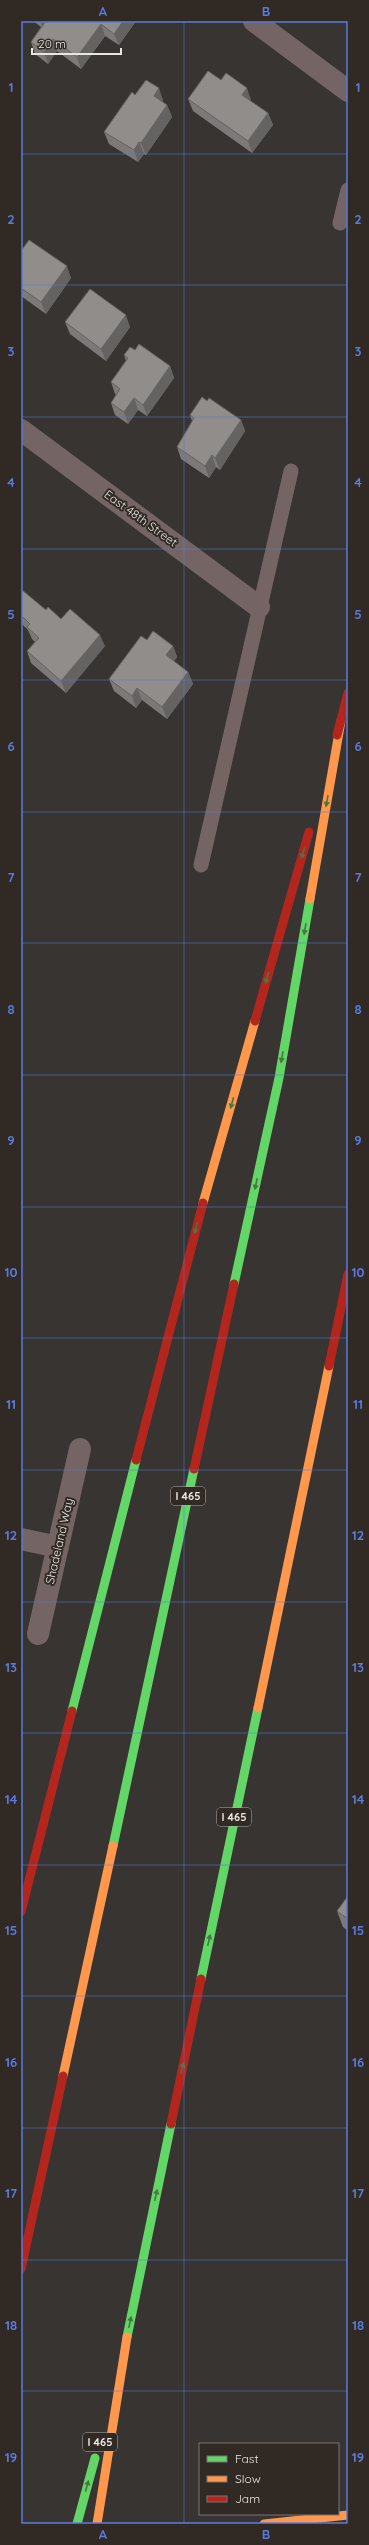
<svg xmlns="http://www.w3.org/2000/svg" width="369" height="2545" font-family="Quicksand,sans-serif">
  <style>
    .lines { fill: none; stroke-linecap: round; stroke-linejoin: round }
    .lane { stroke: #746564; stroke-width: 15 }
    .street { stroke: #746564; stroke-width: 22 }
    .fast { stroke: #63d668; stroke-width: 9 }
    .slow { stroke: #ff974d; stroke-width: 9 }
    .jam { stroke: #b3261e; stroke-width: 9 }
    .wall { fill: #7c7978 }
    .shaded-wall { fill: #656361 }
    .building { fill: #908d8b; stroke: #656361 }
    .oneway { fill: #477743 }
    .grid { fill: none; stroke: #5a7bdb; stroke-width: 1; stroke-opacity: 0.55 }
    .labels { text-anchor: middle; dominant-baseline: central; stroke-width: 4; stroke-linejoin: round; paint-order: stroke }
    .shield { fill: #302924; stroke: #b2ada8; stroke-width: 1 }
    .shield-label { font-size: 11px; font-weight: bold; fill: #e9e5e1 }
    .street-label { font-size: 12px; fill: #e9e5e1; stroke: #302924 }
    .neatline { fill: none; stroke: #5a7bdb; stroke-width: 1.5 }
    .grid-label { font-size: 13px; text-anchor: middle; font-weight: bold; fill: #5a7bdb }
  </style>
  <rect width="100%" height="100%" fill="#373431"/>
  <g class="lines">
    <path class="lane" d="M340,223L348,190
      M201,865L291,471"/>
    <path class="street" d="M254,21L348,91
      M21,430L259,607
      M21,1539L58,1547
      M38,1634L80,1449"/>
    <path class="fast" d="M234,1284L279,1078L310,899
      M72,1711L136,1460
      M113,1846L194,1469
      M201,1979L258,1708
      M127,2337L171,2124
      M77,2524L95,2458"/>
    <path class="slow" d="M310,899L341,721
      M203,1203L255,1021
      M258,1708L329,1366
      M63,2076L113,1846
      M97,2524L127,2337
      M264,2524L348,2515"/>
    <path class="jam" d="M337,735L348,693
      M255,1021L309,832
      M329,1366L348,1274
      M136,1460L203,1203
      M194,1469L234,1284
      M21,1912L72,1711
      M171,2124L201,1979
      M21,2269L63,2076"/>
  </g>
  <path class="wall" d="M33,21H136L119,45L105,36L81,69L57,51L48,64L35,54L31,42L41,27Z
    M221,80L251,100L250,101L268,113L273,125L252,153L193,111L188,99Z
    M135,95L163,100L162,102L167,105L172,117L146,155L144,154L138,162L109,144L104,132Z
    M21,251L71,278L46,314L21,296Z
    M65,322L130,327L106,361L70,334Z
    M135,350L170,366L174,378L147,416L138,410L128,424L115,415L111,403L116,395L115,394L111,382L126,361L124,355Z
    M207,401L241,420L245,431L220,470L216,467L209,478L181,459L177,447L192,421L190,415Z
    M21,591L46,610L61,619L105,646L66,693L31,663L27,651L35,642L32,639L28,630L21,623Z
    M147,640L173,646L177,657L174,661L188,672L193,684L167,719L142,700L136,708L114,691L109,679Z
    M348,1896V1931L343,1927L337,1911Z"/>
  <path class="shaded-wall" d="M41,21H49L43,29Z
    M123,21H136L119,45L114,34Z
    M101,24L105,36L81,69L77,57Z
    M53,39L57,51L48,64L44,52Z
    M159,88L163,100L158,108L154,96Z
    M247,88L251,100L246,107L242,95Z
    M167,105L172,117L146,155L141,143Z
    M268,113L273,125L252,153L248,141Z
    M139,142L144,154L138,162L134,150Z
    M67,266L71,278L46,314L41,302Z
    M126,315L130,327L106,361L101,349Z
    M170,366L174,378L147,416L143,405Z
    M134,398L138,410L128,424L124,412Z
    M241,420L245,431L220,470L215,458Z
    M212,455L216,467L209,478L205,466Z
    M100,635L105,646L66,693L61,681Z
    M173,646L177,657L170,667L166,655Z
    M188,672L193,684L167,719L162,707Z
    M137,688L142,700L136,708L132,696Z"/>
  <path class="building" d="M46,21H123L114,34L101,24L77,57L53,39L44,52L31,42Z
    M208,71L221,80L226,73L247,88L242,95L268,113L248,141L188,99Z
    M146,80L159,88L154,96L167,105L141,143L139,142L134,150L104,132L132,92L135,95Z
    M29,240L67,266L41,302L21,288V251Z
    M90,289L126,315L101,349L65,322Z
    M139,344L170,366L143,405L134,398L124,412L111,403L120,389L111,382L128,358L124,355L130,347L135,350Z
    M202,397L207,401L209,398L241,420L215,458L212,455L205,466L177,447L194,418L190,415Z
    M22,590L46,610L48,607L61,619L70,609L100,635L61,681L27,651L39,638L27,627L30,624L21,615V591Z
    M153,631L173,646L166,655L188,672L162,707L137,688L132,696L109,679L141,636L147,640Z
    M348,1896V1919L337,1911Z"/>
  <defs><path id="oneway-solid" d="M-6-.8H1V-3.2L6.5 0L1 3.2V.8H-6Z"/></defs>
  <g class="oneway">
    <use href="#oneway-solid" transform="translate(327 801) rotate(100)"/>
    <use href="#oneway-solid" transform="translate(303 853) rotate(106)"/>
    <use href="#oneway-solid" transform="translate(305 929) rotate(100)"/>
    <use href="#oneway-solid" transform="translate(267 978) rotate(106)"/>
    <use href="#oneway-solid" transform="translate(282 1057) rotate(100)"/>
    <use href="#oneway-solid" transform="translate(232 1103) rotate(106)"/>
    <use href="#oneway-solid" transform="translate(256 1184) rotate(102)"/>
    <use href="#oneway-solid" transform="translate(196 1228) rotate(105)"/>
    <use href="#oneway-solid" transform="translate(209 1940) rotate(-78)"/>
    <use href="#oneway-solid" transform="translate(182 2068) rotate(-78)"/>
    <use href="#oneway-solid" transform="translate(156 2195) rotate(-78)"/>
    <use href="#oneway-solid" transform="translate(130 2322) rotate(-78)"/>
    <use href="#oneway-solid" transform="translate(87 2486) rotate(-75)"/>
  </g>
  <path class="grid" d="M184,21V2524M21,154H348M21,285H348M21,417H348M21,549H348M21,680H348M21,812H348M21,943H348M21,1075H348M21,1207H348M21,1338H348M21,1470H348M21,1602H348M21,1733H348M21,1865H348M21,1996H348M21,2128H348M21,2260H348M21,2391H348"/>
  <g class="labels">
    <g class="shield">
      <rect x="171" y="1487" width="34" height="18" rx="3"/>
      <rect x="217" y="1808" width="34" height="18" rx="3"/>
      <rect x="83" y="2433" width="34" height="18" rx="3"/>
    </g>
    <g class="shield-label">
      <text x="188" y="1496">I 465</text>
      <text x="234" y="1817">I 465</text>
      <text x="100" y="2442">I 465</text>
    </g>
    <g class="street-label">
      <text transform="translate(141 518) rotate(36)">East 48th Street</text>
      <text transform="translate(59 1541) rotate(-77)">Shadeland Way</text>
    </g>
  </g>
  <rect width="369" height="2545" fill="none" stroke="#302924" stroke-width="44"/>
  <rect x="199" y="2443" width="140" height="72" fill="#302924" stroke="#7a7470"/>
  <rect x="207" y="2456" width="20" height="6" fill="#63d668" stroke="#7a7470"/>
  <text x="235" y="2463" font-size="12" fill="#e9e5e1">Fast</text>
  <rect x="207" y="2476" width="20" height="6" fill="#ff974d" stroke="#7a7470"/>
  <text x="235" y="2483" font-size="12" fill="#e9e5e1">Slow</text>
  <rect x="207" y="2496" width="20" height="6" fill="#b3261e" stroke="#7a7470"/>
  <text x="235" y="2503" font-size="12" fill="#e9e5e1">Jam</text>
  <path d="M32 48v6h89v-6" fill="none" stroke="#e9e5e1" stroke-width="2"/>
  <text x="38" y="48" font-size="12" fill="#e9e5e1" stroke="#302924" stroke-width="3" paint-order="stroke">20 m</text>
  <rect x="22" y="22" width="325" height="2501" class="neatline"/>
  <g class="grid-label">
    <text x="103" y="16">A</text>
    <text x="266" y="16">B</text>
    <text x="11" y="92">1</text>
    <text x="358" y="92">1</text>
    <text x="11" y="224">2</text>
    <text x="358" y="224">2</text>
    <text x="11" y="356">3</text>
    <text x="358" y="356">3</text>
    <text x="11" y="487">4</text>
    <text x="358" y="487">4</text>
    <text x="11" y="619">5</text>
    <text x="358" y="619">5</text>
    <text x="11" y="751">6</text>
    <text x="358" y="751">6</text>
    <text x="11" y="882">7</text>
    <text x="358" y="882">7</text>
    <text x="11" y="1014">8</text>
    <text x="358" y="1014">8</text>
    <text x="11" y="1145">9</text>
    <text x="358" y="1145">9</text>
    <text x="11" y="1277">10</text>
    <text x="358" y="1277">10</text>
    <text x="11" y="1409">11</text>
    <text x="358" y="1409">11</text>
    <text x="11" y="1540">12</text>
    <text x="358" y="1540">12</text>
    <text x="11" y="1672">13</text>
    <text x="358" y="1672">13</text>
    <text x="11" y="1804">14</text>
    <text x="358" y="1804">14</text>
    <text x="11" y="1935">15</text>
    <text x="358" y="1935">15</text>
    <text x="11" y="2067">16</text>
    <text x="358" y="2067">16</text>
    <text x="11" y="2198">17</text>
    <text x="358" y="2198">17</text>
    <text x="11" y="2330">18</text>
    <text x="358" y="2330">18</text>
    <text x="11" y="2462">19</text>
    <text x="358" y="2462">19</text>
    <text x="103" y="2539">A</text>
    <text x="266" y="2539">B</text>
  </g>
</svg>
